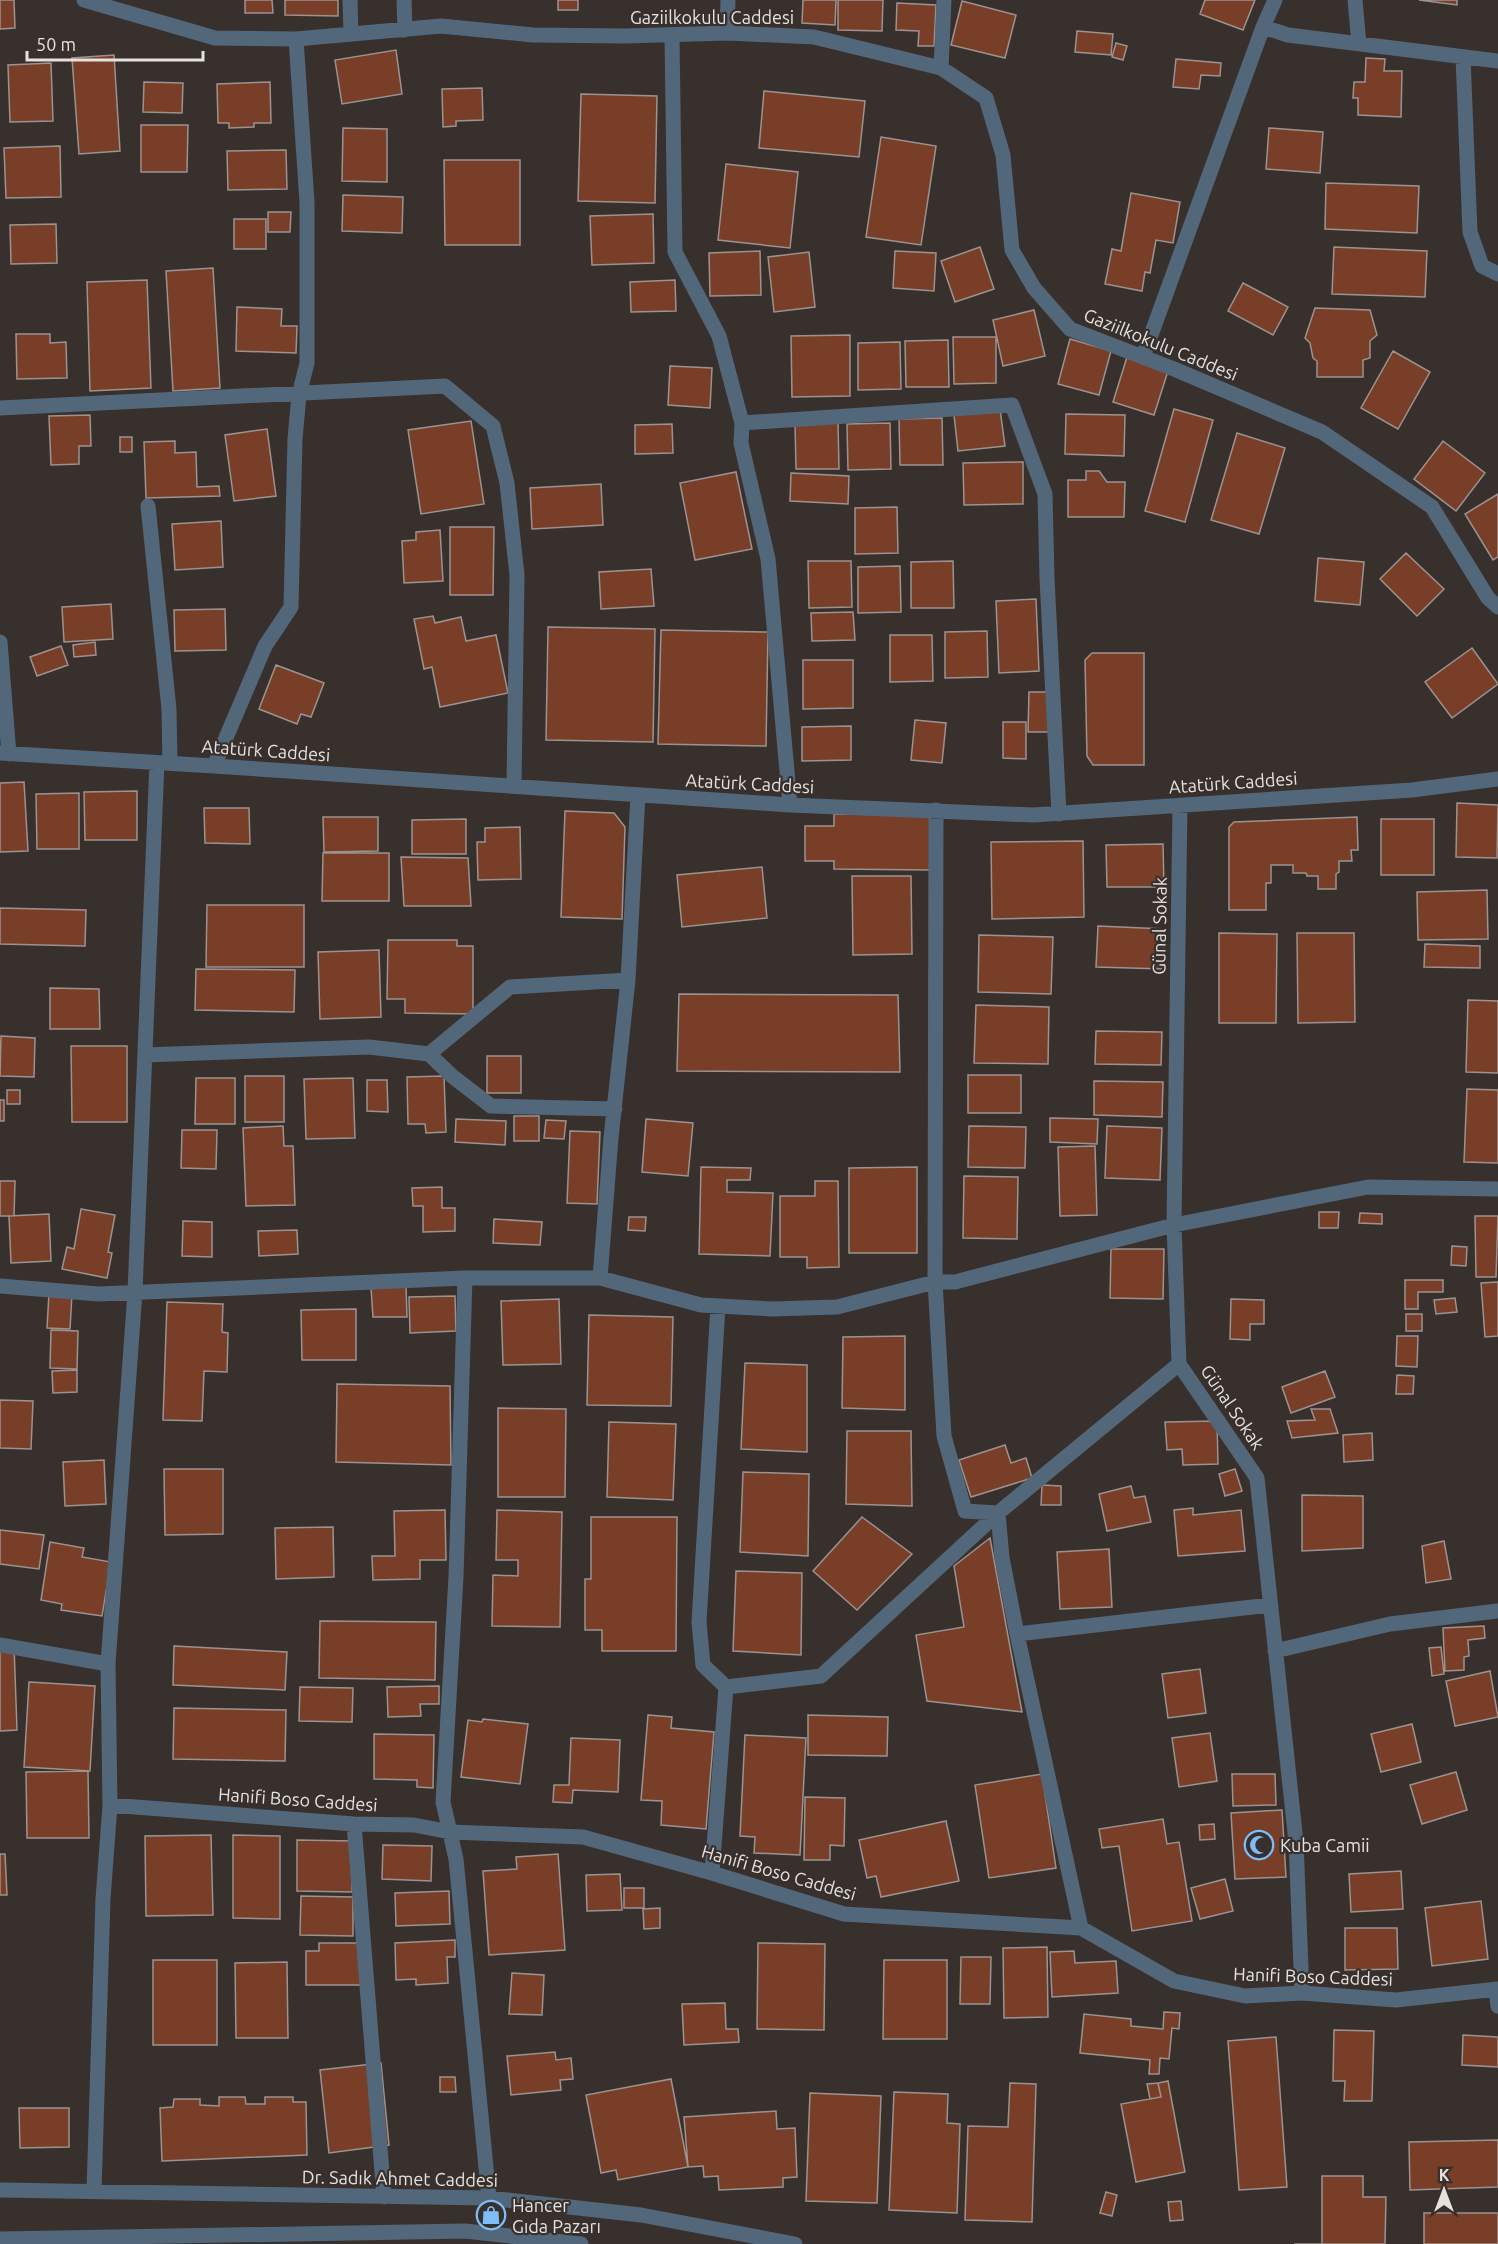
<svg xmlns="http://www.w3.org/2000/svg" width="1498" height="2244" font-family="Ubuntu,sans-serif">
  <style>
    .building { fill: #783e28; stroke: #9c9390; stroke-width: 1.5 }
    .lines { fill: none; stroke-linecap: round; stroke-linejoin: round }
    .minor { stroke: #53677a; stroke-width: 15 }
    .labels { text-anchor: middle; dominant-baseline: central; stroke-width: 4.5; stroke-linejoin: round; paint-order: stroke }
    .street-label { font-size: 18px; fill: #e6e1df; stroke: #38302d }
    .poi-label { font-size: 18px; fill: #e6e1df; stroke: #38302d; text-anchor: start }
  </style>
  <rect width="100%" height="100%" fill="#38302d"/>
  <path class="building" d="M0,0H14L15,28L0,29Z
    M245,0H272L273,13H245Z
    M285,0H338V16L285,15Z
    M558,0H578V10H558Z
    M803,0H836L835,25L802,23Z
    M838,0H883L882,31L838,30Z
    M1205,0H1255L1243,30L1200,14Z
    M1419,0H1457V5Z
    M962,1L1016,15L1005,58L951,45Z
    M897,3L936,5L934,46H918L919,31L896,30Z
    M1077,31L1113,34L1111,55L1075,52Z
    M1116,43L1127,46L1123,60L1112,57Z
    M396,50L402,94L342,104L335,60Z
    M114,55L120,151L79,154L72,58Z
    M1366,58L1385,59L1384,71H1402L1401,117L1358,115V98H1353L1354,82H1365Z
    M1176,59L1221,63L1220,76L1201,75L1199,89L1173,87Z
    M51,63L53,121L10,122L8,65Z
    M144,82L183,83L182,113L143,112Z
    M270,82L271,123H254V127L229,128V123H218L217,84Z
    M482,88L483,120L456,121V126L443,127L442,89Z
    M764,91L865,101L859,157L759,148Z
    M581,94L657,96L655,203L578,201Z
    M141,125H188L187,172H141Z
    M343,128L387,129V182L342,181Z
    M1269,128L1323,132L1320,173L1266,169Z
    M881,137L936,146L921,245L866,237Z
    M60,146L61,197L6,198L4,148Z
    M286,150L287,189L228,190L227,151Z
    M444,160H520V245H445Z
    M726,164L798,172L790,248L718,240Z
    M1326,183L1419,186L1417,233L1325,229Z
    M1131,193L1180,202L1173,243L1156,240L1150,273L1145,272L1142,291L1105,284L1112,249L1121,251Z
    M343,195L403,197L402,233L342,231Z
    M268,212H291L290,232H268Z
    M653,214L654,263L592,265L590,216Z
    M234,219H266V249H234Z
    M56,224L57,263L11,264L10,225Z
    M980,247L994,289L955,302L941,261Z
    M1334,247L1427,251L1425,297L1332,294Z
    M760,251L761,295L710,296L709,253Z
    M895,251L936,253L934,291L893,288Z
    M809,252L815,307L774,312L768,257Z
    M213,268L220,388L173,391L166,271Z
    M147,280L151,388L90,391L87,282Z
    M675,280L676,311L631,312L630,282Z
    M1243,283L1288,307L1273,335L1228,311Z
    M237,307L282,309L281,326H297L296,353L236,351Z
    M1315,308L1370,310L1377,335L1370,341V358L1363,360V377H1317V361L1313,358L1310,343L1305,338Z
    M1034,310L1045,356L1003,366L993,320Z
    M16,334H50V343L66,342L67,378L17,379Z
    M850,335V396L792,397L791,336Z
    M953,337H996V383L954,384Z
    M1070,339L1111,351L1099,395L1058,384Z
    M948,340L949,387H906L905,341Z
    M900,342L901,389L858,390V343Z
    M1393,351L1430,372L1398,429L1361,408Z
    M1127,357L1168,371L1154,415L1113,402Z
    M670,366L712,368L710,408L668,405Z
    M1000,409L1005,446L958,451L954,415Z
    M1174,409L1213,420L1185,522L1145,511Z
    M1066,414L1125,415L1124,456L1065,454Z
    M90,415L91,446H79V464L51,465L49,416Z
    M942,418L943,465H900L899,419Z
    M471,421L484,504L421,514L408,430Z
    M795,423H838L839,469H796Z
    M890,423L891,469L848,470L847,424Z
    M672,424L673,453L635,454V425Z
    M267,429L276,496L234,501L225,435Z
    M1237,433L1285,448L1259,534L1211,520Z
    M120,437H132V452H120Z
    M175,441V453L196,452L197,487L219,486L220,496L146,498L144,442Z
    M1443,441L1485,473L1456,511L1414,479Z
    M1023,462V504L964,505L963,463Z
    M1086,471H1099L1107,482H1125L1124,517H1068V480H1086Z
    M736,472L752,549L695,560L680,483Z
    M791,473L849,476L848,504L790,501Z
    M601,484L603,525L532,529L530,488Z
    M1498,494V557L1493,560L1465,514Z
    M897,507L898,553L855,554V508Z
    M221,521L223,567L175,570L172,524Z
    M450,527H494L493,595H450Z
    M440,530L443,581L404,583L402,541L416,540V532Z
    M1406,553L1444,589L1417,616L1380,579Z
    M1318,558L1364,562L1360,605L1315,601Z
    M808,561H851L852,607L809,608Z
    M953,561L954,608H911V562Z
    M900,566L901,612L858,613V567Z
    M651,569L654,606L601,609L599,572Z
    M1036,599L1039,671L999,673L996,601Z
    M111,604L113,639L64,642L62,607Z
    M225,609L226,650L175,651L174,610Z
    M853,612L855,640L812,641L811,613Z
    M433,616L435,623L461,617L466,641L496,635L508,693L440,707L432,667L424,669L414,619Z
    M548,627L655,629L653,742L546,740Z
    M661,630L768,632L766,746L658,744Z
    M987,631L988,677L945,678V632Z
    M890,635H932L933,681L890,682Z
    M95,642L96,655L74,657L73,645Z
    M61,646L68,665L37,676L30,657Z
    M1472,648L1498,684L1452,718L1425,682Z
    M1092,653H1144V765H1093L1087,756L1085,660Z
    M803,660H853V708L803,709Z
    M276,665L324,683L311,717L301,714L297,724L259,709Z
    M1029,692H1050L1049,732H1028Z
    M915,720L946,723L942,763L911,760Z
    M1003,722H1026V759L1003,758Z
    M851,726V760L802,761V727Z
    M24,782L28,851L0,852V783Z
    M137,791V840H85L84,792Z
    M79,793V849H37L36,794Z
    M1457,803L1498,805L1497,858L1456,857Z
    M204,808H249L250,844L205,843Z
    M565,811L614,813L625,827L622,919L561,917Z
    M834,814L930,815V870L834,869V861H805V826H834Z
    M323,817H378V851L324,852Z
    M1357,817L1358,850H1351L1352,861H1339V872L1336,874V889H1318V876H1307L1306,873H1293V865H1271V883H1266V910H1229V827L1234,822Z
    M466,819V854H412V820Z
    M1381,819H1434V875H1381Z
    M520,827L521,879L478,880L477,842H485V828Z
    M1083,841L1084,917L992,919L991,842Z
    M1163,844L1164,887H1107L1106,845Z
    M323,853H389V901H322Z
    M401,857L468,858L471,906H404Z
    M762,867L767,918L682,927L677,875Z
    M852,876H911L912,954L853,955Z
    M1487,890L1488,939L1418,940L1417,892Z
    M207,905H304V967H206Z
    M0,908L86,910L85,946L0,944Z
    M1098,926L1165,929L1164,969L1096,967Z
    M1219,933L1277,934L1276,1023H1219Z
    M1297,933H1354L1355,1022L1298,1023Z
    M979,935L1053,937L1051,994L978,992Z
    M388,940H457V946H473V1014L405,1013V999H387Z
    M1425,944L1480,946V968L1424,967Z
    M379,950L381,1017L320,1019L318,952Z
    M196,969L295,970L294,1012L195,1010Z
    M50,988L99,989L100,1029H50Z
    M679,994L898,995L900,1072L677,1071Z
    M1468,1000L1498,1001V1073L1466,1072Z
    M976,1005L1049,1007L1048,1064L974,1063Z
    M1096,1031L1162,1032L1161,1065L1095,1064Z
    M1,1036L35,1038L34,1077L0,1076Z
    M71,1046H127V1122H72Z
    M487,1056H521V1093H487Z
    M968,1075H1021V1113H968Z
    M245,1076H284V1122H245Z
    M444,1076L446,1132L426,1133L425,1124H408L407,1077Z
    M196,1078H235V1124H195Z
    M353,1078L355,1138L306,1139L304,1079Z
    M367,1080H387L388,1112L367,1111Z
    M1094,1081L1163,1082L1162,1117L1094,1115Z
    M1467,1089L1498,1090V1163L1464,1162Z
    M7,1090H20V1104H7Z
    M0,1100H4V1121H0Z
    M514,1116H539V1141H514Z
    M1050,1118L1098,1119L1097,1144L1050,1142Z
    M456,1119L506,1121L505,1145L455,1142Z
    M646,1119L693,1123L688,1176L642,1172Z
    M546,1120L566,1121L564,1139L544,1138Z
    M283,1126L284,1146H293L295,1205L246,1206L243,1128Z
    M969,1126L1026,1127L1025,1168L968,1167Z
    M1107,1126L1162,1128L1160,1180L1105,1178Z
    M182,1130H217L216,1169L181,1168Z
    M570,1131L600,1132L597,1204L567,1203Z
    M1095,1146L1097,1215L1060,1216L1058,1147Z
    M701,1167L751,1168L750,1180H727V1192L773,1193L770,1256L699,1254Z
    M917,1167V1253H849V1168Z
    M964,1176L1018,1177L1017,1239L963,1238Z
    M0,1181H15L14,1216H0Z
    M815,1181H838L839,1267L807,1268V1257H780V1196H815Z
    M442,1187V1208H455V1231L423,1232V1206H413L412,1188Z
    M81,1209L115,1215L108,1252L112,1253L107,1278L62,1269L67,1247L74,1249Z
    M1319,1212H1339L1338,1228H1319Z
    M1360,1213L1382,1214V1224L1359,1223Z
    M49,1214L51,1261L11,1263L9,1216Z
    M1475,1216H1498L1496,1277H1476Z
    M629,1217H646L645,1231L628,1230Z
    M494,1219L542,1222L540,1245L493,1243Z
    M183,1221L212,1222V1257L182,1256Z
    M297,1230L298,1254L259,1256L258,1231Z
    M1452,1246L1467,1247L1466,1266L1451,1265Z
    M1111,1249H1164L1163,1299L1110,1298Z
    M1405,1280H1443V1292H1418V1309H1405Z
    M1498,1282V1336L1485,1337L1481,1283Z
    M406,1286L407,1317H373L371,1288Z
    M49,1293L72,1294L70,1329L47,1328Z
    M455,1296L456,1331L410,1333L409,1297Z
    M1455,1298L1457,1312L1436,1314L1434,1300Z
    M559,1299L561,1364L503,1365L501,1301Z
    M1231,1299L1264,1300V1324H1250V1340L1230,1339Z
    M167,1302L223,1304L222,1332L228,1333L227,1372L204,1371L202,1421L163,1420Z
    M356,1309V1360H302L301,1310Z
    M1406,1314H1422V1331H1406Z
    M589,1315L673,1317L671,1406L587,1405Z
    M51,1330L78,1331L77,1369L50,1368Z
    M905,1336V1410L842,1408L843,1337Z
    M1397,1336H1418L1417,1367L1396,1366Z
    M745,1363L807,1365V1452L741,1449Z
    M77,1370V1392L53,1393L52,1371Z
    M1325,1371L1335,1397L1291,1413L1282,1387Z
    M1397,1375L1414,1376L1413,1394H1396Z
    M337,1384L450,1386L451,1465L336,1462Z
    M0,1400L33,1401L31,1449L0,1448Z
    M498,1408L566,1409L565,1497H498Z
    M1311,1409H1330L1338,1433L1292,1438L1287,1421L1315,1420Z
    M1217,1421L1218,1464L1183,1465L1182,1449L1167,1450L1165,1422Z
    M609,1422L676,1424L673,1500L607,1497Z
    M847,1431H911L912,1506L846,1504Z
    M1372,1433L1373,1460L1344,1462L1343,1435Z
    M1005,1445L1011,1463L1026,1458L1032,1478L971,1497L959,1460Z
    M104,1460L106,1504L65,1506L63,1462Z
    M164,1469H223V1534L165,1535Z
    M1235,1469L1242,1491L1225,1496L1219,1474Z
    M743,1472L809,1474L808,1556L740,1552Z
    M1042,1485L1061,1486V1505H1041Z
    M1131,1486L1134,1498L1145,1496L1151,1522L1107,1531L1099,1494Z
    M1302,1495L1363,1496V1548L1302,1551Z
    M1193,1508V1515L1241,1510L1245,1551L1178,1556L1174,1510Z
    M445,1510L446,1560H420V1579L373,1580L372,1556H395L394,1511Z
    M497,1510L562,1512L560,1627L492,1626L493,1575L518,1576V1560H496Z
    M591,1517H677L676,1651H602V1630H585V1579H591Z
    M862,1517L912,1554L857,1610L813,1571Z
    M333,1527L334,1577L276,1579L275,1528Z
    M0,1530L44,1535L39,1569L0,1564Z
    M990,1538L1022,1712L927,1701L916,1635L964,1627L954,1566Z
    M1444,1541L1451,1579L1426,1583L1422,1546Z
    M50,1542L84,1548L82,1557L111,1562L102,1616L61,1610L62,1604L41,1600Z
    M1109,1549L1112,1607L1060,1609L1057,1552Z
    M736,1571L802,1573L801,1655L733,1651Z
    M320,1621L436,1622L435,1680L319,1678Z
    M1484,1626L1485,1638L1468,1640L1469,1656L1464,1657V1670L1445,1671L1443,1628Z
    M0,1645H14L17,1730L0,1731Z
    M174,1646L287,1652L285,1690L173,1685Z
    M1441,1647L1444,1674L1432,1676L1429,1648Z
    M1200,1669L1206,1713L1168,1718L1162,1674Z
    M1490,1671L1498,1717L1455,1726L1446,1681Z
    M29,1682L95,1686L90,1771L24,1767Z
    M439,1686V1704H420L421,1716L388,1717L387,1687Z
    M300,1687L353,1688L352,1722L299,1721Z
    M174,1708L286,1710L285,1761L173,1759Z
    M648,1715L672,1717L671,1728L714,1732L706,1829L661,1825L662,1801L641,1800Z
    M808,1715L888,1717L887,1756L808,1755Z
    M483,1719L528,1724L520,1784L461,1777L468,1720L482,1722Z
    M1412,1724L1421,1762L1381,1772L1371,1734Z
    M1210,1733L1217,1781L1179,1787L1172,1738Z
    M374,1734L434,1735L433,1788L417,1787V1780L374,1779Z
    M745,1735L806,1738L800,1855L754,1853L755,1837L740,1836Z
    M571,1738L620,1740L618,1792L573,1790L572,1803L553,1802L554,1785H569Z
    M88,1771L89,1838H27L26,1772Z
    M1456,1772L1467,1810L1422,1824L1410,1785Z
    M1042,1774L1056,1868L989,1878L975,1785Z
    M1232,1774H1275L1276,1805L1233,1806Z
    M805,1797L845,1798L844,1846L830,1845V1860H804Z
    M1282,1810L1286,1877L1235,1879L1231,1813Z
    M1163,1819L1167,1844L1179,1842L1192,1921L1132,1931L1119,1846L1102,1848L1099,1829Z
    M946,1821L959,1881L881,1897L876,1876L867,1878L859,1840Z
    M1214,1824L1215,1839L1200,1840L1199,1825Z
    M211,1835L213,1915L146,1916L145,1836Z
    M233,1835L280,1836V1919L233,1918Z
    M297,1840L353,1841L352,1892L297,1891Z
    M383,1845L432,1846L431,1881L382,1879Z
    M0,1854H5L7,1895H0Z
    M558,1854L565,1950L489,1955L483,1871L517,1869L516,1857Z
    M1401,1871L1403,1909L1351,1912L1349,1874Z
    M620,1874L622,1910L587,1911L586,1875Z
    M1225,1879L1233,1911L1200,1919L1191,1888Z
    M624,1888H644V1908H624Z
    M449,1891L450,1924L396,1926L395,1893Z
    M301,1896L353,1897V1936L300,1935Z
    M1481,1901L1488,1959L1432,1966L1425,1908Z
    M660,1908V1928L644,1929L643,1909Z
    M1345,1928H1397L1398,1969L1345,1970Z
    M455,1940V1957H447L448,1983L416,1985V1979L396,1980L395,1943Z
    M319,1943H365L364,1985H306V1951H319Z
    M758,1943L825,1944L824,2030L757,2029Z
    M1047,1947L1048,2017L1004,2018L1003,1948Z
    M1074,1951L1075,1963L1116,1961L1118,1993L1052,1997L1050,1952Z
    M961,1957H991L990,2004H960Z
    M153,1960H217V2045H153Z
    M884,1960H947V2039H883Z
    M287,1962L288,2038H236L235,1963Z
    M512,1973L544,1975L542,2015L509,2014Z
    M725,2003L726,2029H738L739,2042L684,2045L682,2004Z
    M1164,2012L1180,2013L1179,2029L1172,2028L1169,2059L1160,2058L1159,2074H1149L1150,2060L1080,2053L1084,2014L1131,2019V2026L1163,2029Z
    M1334,2030L1374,2031L1372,2101H1344L1345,2081H1333Z
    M1463,2035L1498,2037V2067L1462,2065Z
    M1276,2037L1287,2187L1239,2190L1228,2041Z
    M555,2052L556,2060L571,2058L573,2079L560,2080L561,2090L511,2095L507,2056Z
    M381,2063L389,2145L329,2153L320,2070Z
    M440,2077H455L456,2092H440Z
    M671,2079L688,2167L618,2180L616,2170L601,2173L586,2095Z
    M1168,2081L1185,2172L1136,2182L1121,2104L1161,2097L1158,2083Z
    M1010,2083L1036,2084L1032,2222L965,2220L968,2126L1008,2127Z
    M1158,2083L1161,2097L1150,2099L1147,2084Z
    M894,2092L948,2094L947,2123L960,2124L957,2213L889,2210Z
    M810,2093L881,2096L877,2203L806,2201Z
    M219,2097H245L246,2104H265V2097H293V2102H306L307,2155L162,2161L160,2108L173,2107L174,2099H200V2105L219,2106Z
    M19,2108H69V2147L20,2148Z
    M776,2111L777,2129L795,2128L797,2177L783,2178V2187L719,2190L718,2176L704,2177L703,2166L688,2167L684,2117Z
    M1498,2140V2187L1410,2190L1409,2142Z
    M1322,2176H1363V2197H1386L1385,2244H1294H1322Z
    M1106,2192L1117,2195L1112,2216L1100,2213Z
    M1181,2201L1183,2220L1170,2221L1168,2202Z
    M1424,2213H1498V2244H1424Z"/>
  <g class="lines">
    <path class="minor" d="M84,0L215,38L296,39L441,26L533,35L625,36L727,33L814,37L941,68L986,98L1003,155L1012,250L1034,288L1070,329L1174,369L1322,432L1432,507L1488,598L1498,607
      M350,0L351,34
      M404,0L405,30
      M1355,0L1359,44
      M1263,27L1288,35L1498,61
      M727,33L728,0
      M672,35L675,252L719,336L742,423L741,443L768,559L790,805
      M1463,57L1470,232L1482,266L1498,274
      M941,68L944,0
      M1143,357L1263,27L1275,0
      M0,408L445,386L493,426L507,483L517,575L514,786
      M742,423L1012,405L1045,494L1047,578L1059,814
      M148,506L169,709L170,763
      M0,642L9,754
      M0,753L214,766L790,805L1033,815L1412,790L1498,779
      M214,766L265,646L291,607L295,439L299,395L307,363V202L296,39
      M1180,805L1174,1225L1179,1364L1257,1478L1296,1842L1302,1993
      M429,1054L510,987L628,980
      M145,1055L369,1047L429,1054L452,1076L491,1106L615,1109
      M465,1278L456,1577L443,1802L456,1859L489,2198
      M600,1278L611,1138L628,980L638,795
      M0,1286L99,1294L465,1278H600L701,1305L773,1309L837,1307L935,1282H955L1174,1225L1368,1187L1498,1189
      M718,1306L699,1622L703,1665L726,1687L821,1676L998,1513L965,1511L944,1436L935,1282L936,810
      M1017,1634L1270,1605
      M0,1645L108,1664
      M1275,1651L1390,1624L1498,1611
      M110,1805L354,1824L414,1825L450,1832L583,1837L712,1873L844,1914L1081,1928L1174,1981L1245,1996L1302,1993L1396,2000L1498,1989
      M354,1824L384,2197
      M712,1873L726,1687
      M1081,1928L1017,1634L1002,1558L998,1513L1179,1364
      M1496,1990L1498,2006
      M0,2190L489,2198L641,2215L795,2244
      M94,2192L103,1899L110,1805L108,1664L135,1292L157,763
      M0,2239L465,2231L581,2244"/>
  </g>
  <defs>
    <g id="mosque-ring" transform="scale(1.5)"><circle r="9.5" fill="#38302d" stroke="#7dbef9" stroke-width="1.5"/><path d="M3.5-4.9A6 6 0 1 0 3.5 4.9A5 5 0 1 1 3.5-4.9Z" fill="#7dbef9"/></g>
    <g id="shop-ring" transform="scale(1.5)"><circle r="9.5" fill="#38302d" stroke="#7dbef9" stroke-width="1.5"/><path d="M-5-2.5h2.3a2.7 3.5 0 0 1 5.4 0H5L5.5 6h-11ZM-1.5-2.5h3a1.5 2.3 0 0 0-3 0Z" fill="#7dbef9"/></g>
  </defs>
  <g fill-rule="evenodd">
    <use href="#mosque-ring" x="1259" y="1845"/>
    <use href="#shop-ring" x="491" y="2215"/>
  </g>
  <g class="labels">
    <g class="street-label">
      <text x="712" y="17">Gaziilkokulu Caddesi</text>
      <text transform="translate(1161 344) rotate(22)">Gaziilkokulu Caddesi</text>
      <text transform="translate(266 750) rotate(4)">Atatürk Caddesi</text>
      <text transform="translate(1233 782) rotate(-4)">Atatürk Caddesi</text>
      <text transform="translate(750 783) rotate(3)">Atatürk Caddesi</text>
      <text transform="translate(1159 926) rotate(-89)">Günal Sokak</text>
      <text transform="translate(1233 1407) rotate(56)">Günal Sokak</text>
      <text transform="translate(298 1799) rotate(4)">Hanifi Boso Caddesi</text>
      <text transform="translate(779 1872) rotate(16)">Hanifi Boso Caddesi</text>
      <text transform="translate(1313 1976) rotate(2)">Hanifi Boso Caddesi</text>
      <text transform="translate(400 2178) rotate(1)">Dr. Sadık Ahmet Caddesi</text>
    </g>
    <g class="poi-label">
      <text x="1280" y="1845">Kuba Camii</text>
      <text x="512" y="2205">Hancer<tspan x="512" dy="21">Gıda Pazarı</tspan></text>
    </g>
  </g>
  <g transform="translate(1444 2190)" stroke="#38302d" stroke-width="4.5" paint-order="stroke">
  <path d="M0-4.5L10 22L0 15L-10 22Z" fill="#e6e1df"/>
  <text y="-9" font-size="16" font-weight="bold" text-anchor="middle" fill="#e6e1df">K</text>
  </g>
  <path d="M27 51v9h176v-9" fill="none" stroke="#e6e1df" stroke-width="3"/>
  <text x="36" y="51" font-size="18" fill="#e6e1df" stroke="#38302d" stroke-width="4.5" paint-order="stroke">50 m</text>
</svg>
